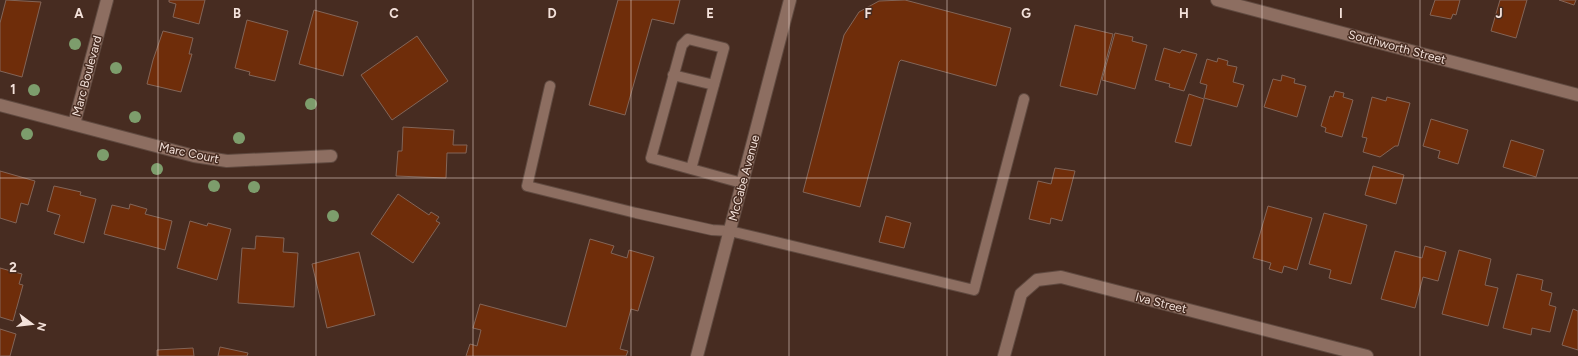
<svg xmlns="http://www.w3.org/2000/svg" width="1578" height="356" font-family="Figtree,sans-serif">
  <style>
    .building { fill: #6f2d0a; stroke: #836558 }
    .lines { fill: none; stroke-linecap: round; stroke-linejoin: round }
    .service-casing { stroke: #604a40; stroke-width: 12 }
    .minor-casing { stroke: #604a40; stroke-width: 14 }
    .secondary-casing { stroke: #604a40; stroke-width: 14 }
    .service { stroke: #8d6e61; stroke-width: 10 }
    .minor { stroke: #8d6e61; stroke-width: 12 }
    .secondary { stroke: #8d6e61; stroke-width: 12 }
    .tree { fill: #7d9d6c }
    .grid { fill: none; stroke: #f4e2db; stroke-width: 1; stroke-opacity: 0.55 }
    .labels { text-anchor: middle; dominant-baseline: central; stroke-width: 3; stroke-linejoin: round; paint-order: stroke }
    .street-label { font-size: 12px; fill: #f4e2db; stroke: #472c21 }
    .grid-label { font-size: 13px; text-anchor: middle; font-weight: bold; fill: #f4e2db; stroke: #472c21; stroke-width: 3; stroke-linejoin: round; paint-order: stroke }
  </style>
  <rect width="100%" height="100%" fill="#472c21"/>
  <path class="building" d="M6,0L41,2L22,77L0,71V23Z
    M169,0H205L199,24L173,17L176,4L169,2Z
    M618,0H680L674,24L652,19L625,115L589,105Z
    M905,0L1011,28L996,86L901,60L899,62L860,207L803,192L844,35L859,12L879,1Z
    M1435,0H1460L1456,15L1453,14L1451,19L1430,15Z
    M1500,0H1527L1516,38L1491,31Z
    M1559,0H1576L1574,5Z
    M314,10L358,22L343,76L299,64Z
    M247,20L288,31L275,81L249,75L250,72L235,68Z
    M1075,25L1113,34L1097,95L1060,86Z
    M163,31L193,38L189,54H192L181,92L147,84L153,60Z
    M1115,33L1133,37L1132,41L1147,45L1135,89L1102,80Z
    M417,36L448,81L392,120L361,75Z
    M1164,48L1180,53L1182,50L1197,54L1184,91L1169,87L1170,84L1155,80Z
    M1218,58L1228,61L1227,65L1237,67L1233,82L1244,85L1237,107L1204,98L1207,85L1200,83L1207,59L1217,62Z
    M1282,75L1295,79L1294,83L1306,86L1297,117L1264,107L1273,79L1281,81Z
    M1335,91L1344,93L1343,97L1353,100L1342,137L1325,132L1326,128L1321,126L1330,96L1333,97Z
    M1189,94L1204,99L1191,146L1175,142Z
    M1372,97L1386,101L1387,97L1410,103L1398,146H1395L1380,157L1363,152L1367,138L1362,137Z
    M1431,119L1468,130L1458,164L1438,158L1440,151L1423,146Z
    M403,127L454,130L453,145H467L466,153H447L446,178L396,176L398,151H402Z
    M1511,140L1544,150L1536,177L1503,167Z
    M1373,166L1404,175L1396,204L1365,195Z
    M1055,168L1075,171L1062,221L1051,218L1050,224L1029,219L1038,181L1051,184Z
    M0,171L35,181L28,205L21,203L16,223L0,218Z
    M54,186L81,192L80,195L96,199L84,243L54,234L60,215L47,211Z
    M398,194L429,215L431,212L439,217L436,221L440,223L413,263L371,234Z
    M130,204L147,209L145,214L172,221L165,250L104,234L112,205L129,209Z
    M1268,206L1312,218L1297,270L1284,266L1282,273L1269,269L1271,263L1253,258Z
    M1324,213L1367,225L1351,284L1329,278L1331,270L1309,264Z
    M886,216L911,223L904,248L879,242Z
    M190,221L207,226L208,223L231,229L217,280L177,268Z
    M256,236L284,238L283,252L298,253L294,307L238,303L242,248L255,249Z
    M590,239L614,246L611,253L627,258L629,250L654,257L638,311L631,309L620,349L628,351L626,356H466L470,344L477,346L481,330L473,328L480,304L566,327Z
    M1425,246L1446,252L1438,281L1423,277L1415,308L1381,299L1395,251L1422,258Z
    M1459,250L1491,259L1485,285L1498,288L1488,326L1442,314Z
    M359,252L375,315L327,328L312,264Z
    M0,268L22,274L19,284L23,285L13,321L0,317Z
    M1517,274L1543,280L1541,290L1552,293L1549,305L1556,307L1550,332L1532,328L1531,335L1503,328Z
    M1573,309L1578,311V350L1562,345Z
    M0,329L16,334L10,356H0Z
    M220,347L248,353L247,356H218Z
    M193,348L194,356H157V350Z"/>
  <g class="lines">
    <g class="service-casing">
      <path id="service" d="M673,75L714,85
        M550,86L527,186L636,213L712,230L730,231L974,290L1024,99
        M691,169L724,48L688,39L682,45L651,158L742,183"/>
    </g>
    <g class="minor-casing">
      <path id="minor" d="M0,105L194,156L227,161L331,156
        M74,124L107,0
        M697,356L790,0
        M1004,356L1021,294L1037,280L1061,277L1367,356"/>
    </g>
    <g class="secondary-casing">
      <path id="secondary" d="M1217,0L1578,95"/>
    </g>
    <use href="#service" class="service"/>
    <use href="#minor" class="minor"/>
    <use href="#secondary" class="secondary"/>
  </g>
  <g class="tree">
    <circle cx="75" cy="44" r="6"/>
    <circle cx="116" cy="68" r="6"/>
    <circle cx="34" cy="90" r="6"/>
    <circle cx="311" cy="104" r="6"/>
    <circle cx="135" cy="117" r="6"/>
    <circle cx="27" cy="134" r="6"/>
    <circle cx="239" cy="138" r="6"/>
    <circle cx="103" cy="155" r="6"/>
    <circle cx="157" cy="169" r="6"/>
    <circle cx="214" cy="186" r="6"/>
    <circle cx="254" cy="187" r="6"/>
    <circle cx="333" cy="216" r="6"/>
  </g>
  <path class="grid" d="M158,0V356M316,0V356M473,0V356M631,0V356M789,0V356M947,0V356M1105,0V356M1262,0V356M1420,0V356M0,178H1578"/>
  <g class="labels">
    <g class="street-label">
      <text transform="translate(1397 47) rotate(15)">Southworth Street</text>
      <text transform="translate(87 76) rotate(-75)">Marc Boulevard</text>
      <text transform="translate(189 153) rotate(12)">Marc Court</text>
      <text transform="translate(744 178) rotate(-75)">McCabe Avenue</text>
      <text transform="translate(1161 303) rotate(14)">Iva Street</text>
    </g>
  </g>
  <g class="grid-label">
    <text x="79" y="18">A</text>
    <text x="237" y="18">B</text>
    <text x="394" y="18">C</text>
    <text x="552" y="18">D</text>
    <text x="710" y="18">E</text>
    <text x="868" y="18">F</text>
    <text x="1026" y="18">G</text>
    <text x="1184" y="18">H</text>
    <text x="1341" y="18">I</text>
    <text x="1499" y="18">J</text>
    <text x="13" y="94">1</text>
    <text x="13" y="272">2</text>
  </g>
  <g transform="translate(32 324) rotate(105)" stroke="#472c21" stroke-width="3" paint-order="stroke">
  <path d="M0-3L7 15L0 10L-7 15Z" fill="#f4e2db"/>
  <text y="-6" font-size="11" font-weight="bold" text-anchor="middle" fill="#f4e2db">N</text>
  </g>
</svg>
